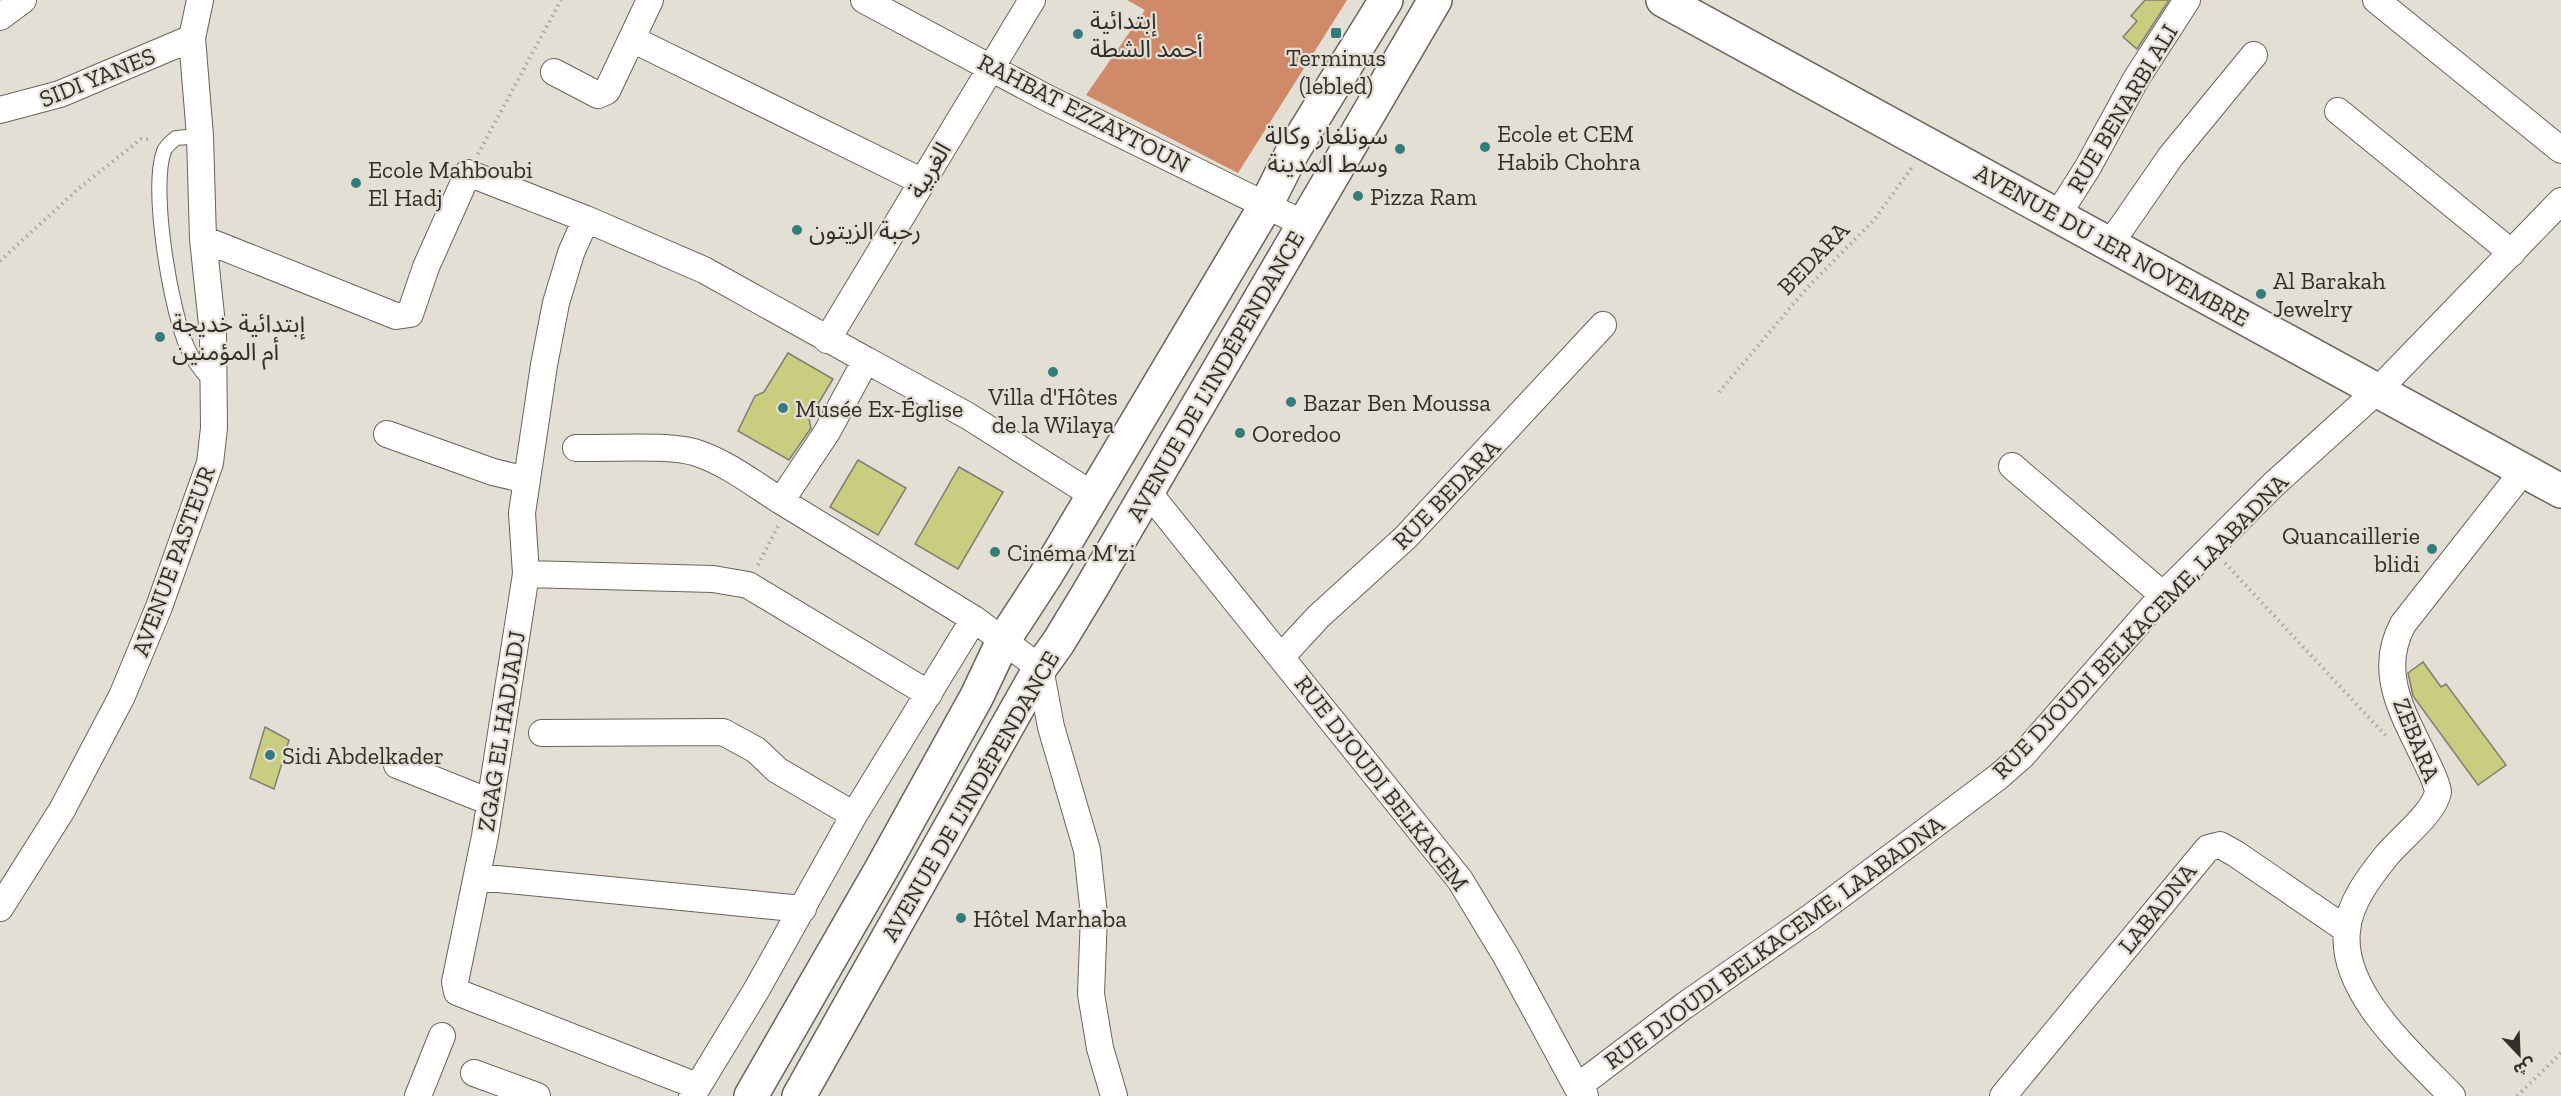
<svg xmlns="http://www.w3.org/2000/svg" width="2561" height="1096" font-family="'Zilla Slab','Noto Sans Arabic',serif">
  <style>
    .forest { fill: #d08969 }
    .building { fill: #cacc7f; stroke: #7e7e73; stroke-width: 1.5 }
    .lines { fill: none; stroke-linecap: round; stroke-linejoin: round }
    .lane-casing { stroke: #68645a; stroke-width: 16 }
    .street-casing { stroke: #68645a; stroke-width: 28 }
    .secondary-casing { stroke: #68645a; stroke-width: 36 }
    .path { stroke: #a9a59c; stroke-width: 4; stroke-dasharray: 1.5 4.5; stroke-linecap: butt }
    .lane { stroke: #fff; stroke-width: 14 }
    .street { stroke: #fff; stroke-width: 26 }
    .secondary { stroke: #fff; stroke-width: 33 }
    .poi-dot { fill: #337c7c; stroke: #e4dfd4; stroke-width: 2 }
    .labels { text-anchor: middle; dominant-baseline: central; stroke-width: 4.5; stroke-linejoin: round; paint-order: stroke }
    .poi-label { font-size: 24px; fill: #312f2a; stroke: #e4dfd4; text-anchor: start }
    .street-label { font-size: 24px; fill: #312f2a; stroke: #e4dfd4 }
  </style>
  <rect width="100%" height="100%" fill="#e4dfd4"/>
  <path class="forest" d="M1127,0H1347L1238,173L1086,95L1145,10Z"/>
  <path class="building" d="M2145,0H2169L2137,49L2123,37L2137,21L2131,16Z
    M788,353L833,379L809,419L811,428L789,460L738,431L755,396L764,392Z
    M858,460L906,488L878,535L830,507Z
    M959,467L1003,492L958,569L915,544Z
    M2423,662L2441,687L2446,684L2506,765L2478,785L2413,696L2408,673Z
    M265,727L289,740L274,789L250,778Z"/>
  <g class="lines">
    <g class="lane-casing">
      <path id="lane" d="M200,136L176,138C171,142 166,146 164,151C150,190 171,312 188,349C194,362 202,372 212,383"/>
    </g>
    <g class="street-casing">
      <path id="street" d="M864,0L1045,97L1304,224
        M2376,0L2561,150
        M0,17L23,0
        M634,40L921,181
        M554,72L598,95L607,91L650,0
        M0,110L60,94L192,38
        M2338,111L2512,253
        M2057,216L2088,167L2136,79L2187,0
        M586,219L571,253L556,303L544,365L522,513L526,574L485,836L455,982L457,992L467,996L697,1086
        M203,239L396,316L410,314L426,267L468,173L586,219L704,270L866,360L827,432L781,501L974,619L1040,668L1051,727L1087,850L1094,915L1091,994L1100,1048L1114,1096
        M2110,244L2171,156L2254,55
        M827,340L1032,0
        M866,360L968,416L1093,495
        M387,434L493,472L527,480
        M576,448C607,449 670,444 697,453C727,463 754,484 781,501
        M2012,466L2163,595
        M1148,492L1460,880L1506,956L1577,1087L1585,1096
        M526,574L713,579L748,585L929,694
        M1282,656L1318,617L1406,537L1603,325
        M542,733L723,732L756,750L777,770L854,815
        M397,765L490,802
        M477,877L803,909
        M0,908L62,810L122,696L159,607L210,463L214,428L213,334L203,239L200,136L192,38L200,0
        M474,1073L537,1096
        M1577,1087L1684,1006L1811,917L1998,777L2022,756L2163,595L2273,485L2378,390L2561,201
        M418,1096L442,1036
        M692,1096L757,989L854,815L974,619
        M2003,1096L2208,848L2220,845L2236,854L2347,930
        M2452,1096C2413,1055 2340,993 2347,931C2349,903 2370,876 2387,855C2401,838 2434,813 2438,792C2436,779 2429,768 2424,757C2403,713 2377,672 2403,624L2524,470"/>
    </g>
    <g class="secondary-casing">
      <path id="secondary" d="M1663,0L2561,491
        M751,1096L882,868L977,696L1003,641L1046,575L1266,205L1293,151L1386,0
        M799,1096L1040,668L1058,643L1089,592L1435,0"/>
    </g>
    <path class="path" d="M478,154L561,0
      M0,261L78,189L141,139H151
      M1719,392L1806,289L1874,220L1913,166
      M2225,563L2387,737
      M758,565L779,524
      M2517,1096L2561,1053"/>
    <use href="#lane" class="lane"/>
    <use href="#street" class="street"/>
    <use href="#secondary" class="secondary"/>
  </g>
  <g class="poi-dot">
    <rect x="1330" y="27" width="12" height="12" rx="3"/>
    <circle cx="1078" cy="34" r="6"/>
    <circle cx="1485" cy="147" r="6"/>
    <circle cx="1400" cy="149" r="6"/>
    <circle cx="356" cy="183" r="6"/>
    <circle cx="1358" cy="196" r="6"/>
    <circle cx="797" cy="230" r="6"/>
    <circle cx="2261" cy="294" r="6"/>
    <circle cx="160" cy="337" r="6"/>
    <circle cx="1053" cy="372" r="6"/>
    <circle cx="1291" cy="402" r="6"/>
    <circle cx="783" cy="408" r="6"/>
    <circle cx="1240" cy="433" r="6"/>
    <circle cx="2432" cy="549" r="6"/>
    <circle cx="995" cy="552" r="6"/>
    <circle cx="270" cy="755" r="6"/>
    <circle cx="961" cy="918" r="6"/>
  </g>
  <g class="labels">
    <g class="poi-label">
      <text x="1090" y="20">إبتدائية<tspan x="1090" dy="28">أحمد الشطة</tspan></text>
      <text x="1336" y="57" text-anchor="middle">Terminus<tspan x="1336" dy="28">(lebled)</tspan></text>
      <text x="1497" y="133">Ecole et CEM<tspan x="1497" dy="28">Habib Chohra</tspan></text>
      <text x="1388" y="135" text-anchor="end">سونلغاز وكالة<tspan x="1388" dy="28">وسط المدينة</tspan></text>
      <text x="368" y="169">Ecole Mahboubi<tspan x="368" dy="28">El Hadj</tspan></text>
      <text x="1370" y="196">Pizza Ram</text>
      <text x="809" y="230">رحبة الزيتون</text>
      <text x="2273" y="280">Al Barakah<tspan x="2273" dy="28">Jewelry</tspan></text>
      <text x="172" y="323">إبتدائية خديجة<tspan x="172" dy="28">أم المؤمنين</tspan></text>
      <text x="1053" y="396" text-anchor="middle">Villa d'Hôtes<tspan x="1053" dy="28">de la Wilaya</tspan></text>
      <text x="1303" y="402">Bazar Ben Moussa</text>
      <text x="795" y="408">Musée Ex-Église</text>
      <text x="1252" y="433">Ooredoo</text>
      <text x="2420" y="535" text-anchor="end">Quancaillerie<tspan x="2420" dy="28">blidi</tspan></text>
      <text x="1007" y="552">Cinéma M'zi</text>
      <text x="282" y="755">Sidi Abdelkader</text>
      <text x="973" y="918">Hôtel Marhaba</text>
    </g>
    <g class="street-label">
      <text transform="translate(97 77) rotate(-22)">SIDI YANES</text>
      <text transform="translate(2122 108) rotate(-59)">RUE BENARBI ALI</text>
      <text transform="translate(1084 113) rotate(27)">RAHBAT EZZAYTOUN</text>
      <text transform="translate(929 170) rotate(-59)">الغربية</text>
      <text transform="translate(2112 245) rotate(29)">AVENUE DU 1ER NOVEMBRE</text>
      <text transform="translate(1813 258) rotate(-46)">BEDARA</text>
      <text transform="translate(1215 376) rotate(-60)">AVENUE DE L'INDÉPENDANCE</text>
      <text transform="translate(1446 494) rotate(-46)">RUE BEDARA</text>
      <text transform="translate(173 561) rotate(-70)">AVENUE PASTEUR</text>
      <text transform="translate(2140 626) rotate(-46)">RUE DJOUDI BELKACEME, LAABADNA</text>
      <text transform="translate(501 731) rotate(-81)">ZGAG EL HADJADJ</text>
      <text transform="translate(2417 740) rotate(68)">ZEBARA</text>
      <text transform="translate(1382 783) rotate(52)">RUE DJOUDI BELKACEM</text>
      <text transform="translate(970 796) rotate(-60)">AVENUE DE L'INDÉPENDANCE</text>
      <text transform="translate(2157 908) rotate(-51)">LABADNA</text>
      <text transform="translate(1774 942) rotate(-36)">RUE DJOUDI BELKACEME, LAABADNA</text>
    </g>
  </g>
  <g transform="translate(2519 1054) rotate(157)" stroke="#e4dfd4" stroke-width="4.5" paint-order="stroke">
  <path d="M0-4.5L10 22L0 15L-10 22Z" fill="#312f2a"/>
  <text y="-9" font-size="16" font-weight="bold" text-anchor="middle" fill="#312f2a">ش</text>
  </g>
</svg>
